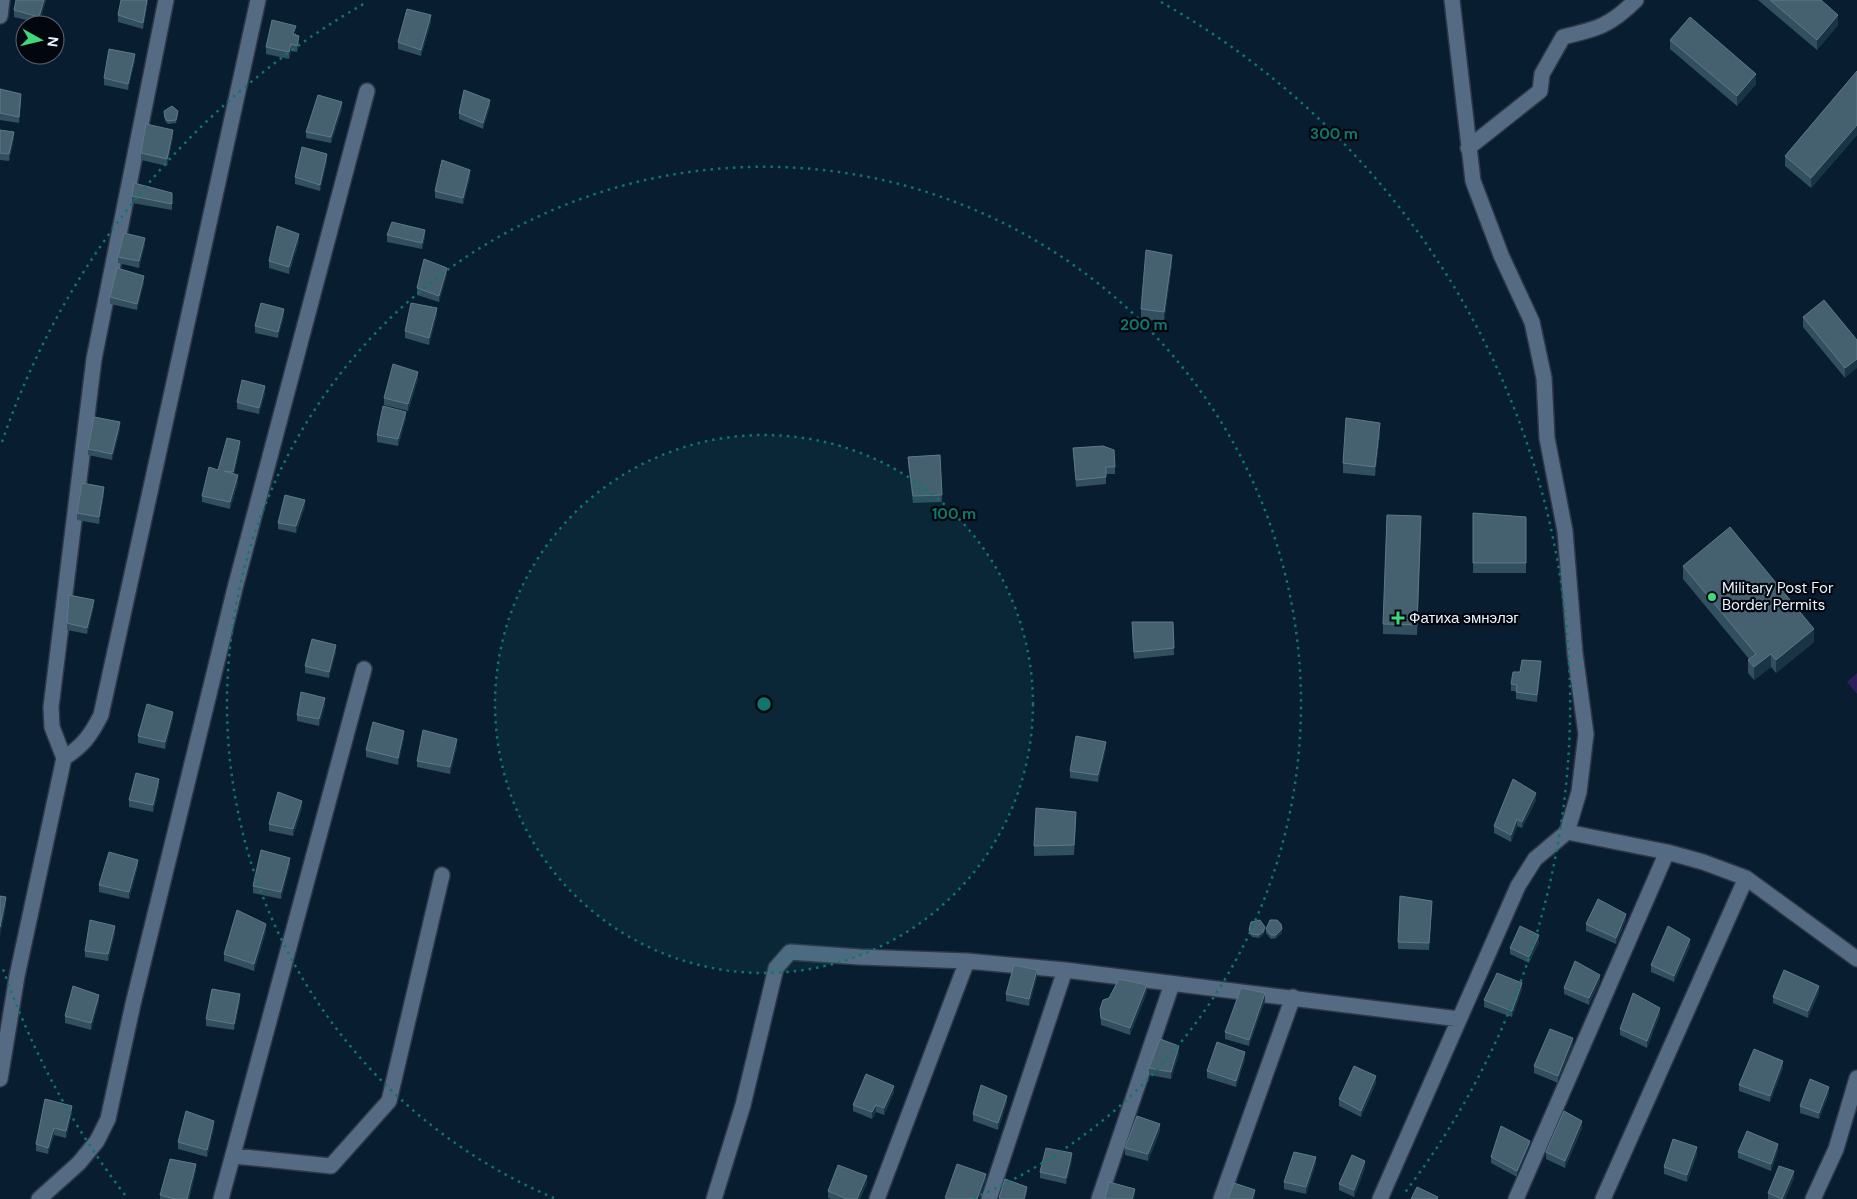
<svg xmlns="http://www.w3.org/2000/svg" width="1857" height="1199" font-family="'DM Sans',sans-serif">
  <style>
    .green { fill: #2d1f5b }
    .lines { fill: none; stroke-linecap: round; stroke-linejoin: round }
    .street-casing { stroke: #2f3645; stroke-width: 18 }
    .street { stroke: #546b83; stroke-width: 15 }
    .wall { fill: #314f5f }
    .shaded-wall { fill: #183445 }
    .building { fill: #456170; stroke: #5e7887 }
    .ring { fill: none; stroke: #0f766e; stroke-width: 2.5; stroke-dasharray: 2.5 5 }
    .poi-dot { fill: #43d77b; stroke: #02070f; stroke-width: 2 }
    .labels { text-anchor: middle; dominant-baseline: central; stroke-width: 4.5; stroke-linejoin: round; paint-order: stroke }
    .poi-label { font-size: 15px; fill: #e9f4ff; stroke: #02070f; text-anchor: start }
    .centre { fill: #0f766e; stroke: #02070f; stroke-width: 2.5 }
    .ring-label { font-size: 15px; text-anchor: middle; font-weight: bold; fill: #0f766e; stroke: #02070f; stroke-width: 4.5; stroke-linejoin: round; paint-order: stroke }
  </style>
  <rect width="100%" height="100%" fill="#081d30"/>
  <path class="green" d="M1857,673V694L1847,682Z"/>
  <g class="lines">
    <g class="street-casing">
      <path id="street" d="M0,16L2,0
        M1468,148L1540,91L1542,74L1563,37C1597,29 1610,26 1636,0
        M64,758L52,727L51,707L94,359L166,0
        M1567,832L1667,852L1703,862L1746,878L1857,959
        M0,1079L17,976L64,758C83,746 91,735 101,715L258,0
        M234,1156L331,1166L389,1101L442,875
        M39,1199L79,1163L97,1141L108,1119L133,1004L235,588L367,91
        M221,1199L364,669
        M714,1199L743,1105L776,968L790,952L860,957L967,961L1065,970L1459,1019
        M877,1199L967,961
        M989,1199L1065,970
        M1099,1199L1172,984
        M1221,1199L1293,997
        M1380,1199L1518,886L1535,859L1567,832L1579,792L1586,734L1575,653L1565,531L1547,438L1544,378L1532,322L1501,255L1473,181L1452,0
        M1516,1199L1667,852
        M1603,1199L1746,878
        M1813,1199L1836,1149L1857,1078"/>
    </g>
    <use href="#street" class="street"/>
  </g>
  <path class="wall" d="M16,0H46L39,23L14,17V10Z
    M148,0L143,29L118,22V15Z
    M1758,0H1821L1838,25L1817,50Z
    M431,22L421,56L398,49V42Z
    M296,33V35L299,42L297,52L291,51L289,59L266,54V47Z
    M1670,40L1756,84L1737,106L1670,49Z
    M135,60L128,90L104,85V78Z
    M1857,71V135L1811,188L1785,166V156Z
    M0,89L21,100L19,123L0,120Z
    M490,106L483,129L459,119V113Z
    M342,109L331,143L306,138V132Z
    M164,111L178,114L176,123L168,124L165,121Z
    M0,130L14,138L9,161L0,160Z
    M173,137L167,166L141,160V153Z
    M327,161L320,191L295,184V177Z
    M470,177L463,204L435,198V191Z
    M172,193V210L132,203V196Z
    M387,235L425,237L422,249L387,242Z
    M299,241L289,274L269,268V261Z
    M145,244L139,268L118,263V257Z
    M1172,264L1164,322L1141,319V309Z
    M447,274L439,302L417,295V288Z
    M144,283L137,310L110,304V297Z
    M437,314L429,345L405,338V331Z
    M284,316L278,338L255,333V326Z
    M1803,317L1857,340L1845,378L1803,327Z
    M418,379L408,411L384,405V398Z
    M265,393L259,414L237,409V402Z
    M406,418L398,446L377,442V435Z
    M120,429L112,460L88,455V449Z
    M1380,433L1375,476L1343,473V463Z
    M240,448L234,474L238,482L230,509L202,502V496L218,470Z
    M1073,448L1115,467V474H1106V484L1076,487Z
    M940,455L942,502L913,503L908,464V457Z
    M104,493L99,524L77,520V513Z
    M305,506L296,533L278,529V523Z
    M1473,513L1526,517V573H1473Z
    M1421,526L1417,635L1383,634V624Z
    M1683,566L1814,642L1776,673L1771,667L1754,680L1748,673V660L1749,659L1683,579Z
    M94,606L87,634L67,630V623Z
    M1173,622L1174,655L1134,659L1132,629Z
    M336,652L329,678L305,673V666Z
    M1541,668L1537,702L1516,699V691H1511V684L1520,672Z
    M325,705L319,726L297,721V715Z
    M173,718L165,749L138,743V736Z
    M404,738L398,765L366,757V750Z
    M457,746L450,774L417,767V761Z
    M1106,748L1098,782L1070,778V771Z
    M159,786L153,812L129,807V800Z
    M1536,800L1522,828L1517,826L1511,842L1494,833V826Z
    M302,808L293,836L269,831V824Z
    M1076,822L1074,855L1034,856V846Z
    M290,864L281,899L253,893V886Z
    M138,866L129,899L99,892V885Z
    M1432,907L1429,950L1398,949V942Z
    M1626,920L1616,944L1586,931V924Z
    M1266,929L1282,933L1276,938L1271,939L1266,933Z
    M1249,930H1265L1263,935L1259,938L1252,937L1249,933Z
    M266,931L254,971L224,961V954Z
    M115,933L108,961L85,957V951Z
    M1539,942L1529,963L1510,954V948Z
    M1690,946L1674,982L1651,972V965Z
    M1037,977L1029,1006L1006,1001V994Z
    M1600,981L1589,1005L1564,994V988Z
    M1522,989L1512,1017L1484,1007V1000Z
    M1147,992L1130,1035L1101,1025L1100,1009L1109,998Z
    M1819,992L1808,1018L1773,1003V997Z
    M1265,1000L1249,1046L1225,1039V1032Z
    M99,1001L91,1030L65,1023V1016Z
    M240,1001L234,1030L206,1026V1019Z
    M1660,1014L1647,1048L1620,1035V1029Z
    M1573,1044L1558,1083L1534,1073V1066Z
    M1179,1053L1171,1079L1149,1075V1068Z
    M1245,1059L1236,1087L1207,1078V1071Z
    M1783,1068L1770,1102L1739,1091V1085Z
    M1376,1083L1361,1117L1339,1106V1099Z
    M894,1092L884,1115L876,1112L872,1119L853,1111V1105Z
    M1829,1093L1819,1119L1800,1113V1106Z
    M1007,1102L998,1130L973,1121V1114Z
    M72,1112L66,1138L54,1135L48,1154L36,1151V1144Z
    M214,1128L207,1157L178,1149V1142Z
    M1582,1128L1565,1168L1546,1159V1152Z
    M1160,1131L1148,1161L1125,1155V1148Z
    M1530,1147L1517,1177L1491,1163V1157Z
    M1778,1150L1771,1171L1738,1158V1152Z
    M1697,1154L1687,1182L1664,1174V1167Z
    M1072,1160L1066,1184L1040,1178V1172Z
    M1316,1163L1306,1194L1284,1189V1182Z
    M1365,1168L1354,1197L1339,1190V1184Z
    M196,1171L189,1199H160V1195Z
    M1794,1178L1785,1199H1768V1193Z
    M867,1183L860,1199H831L828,1198V1191Z"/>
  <path class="shaded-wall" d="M44,0H46L39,23V17Z
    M147,0H148V2L143,29V23Z
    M431,15V22L421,56V50Z
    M1838,15V25L1817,50V40Z
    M299,36V42L297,52V46Z
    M291,44V51L289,59V52Z
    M135,54V60L128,90V84Z
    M1756,74V84L1737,106V96Z
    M21,94V100L19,123V117Z
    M490,100V106L483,129V123Z
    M342,102V109L331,143V137Z
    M1857,125V135L1811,188V178Z
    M173,130V137L167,166V159Z
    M14,132V138L9,161V154Z
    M327,154V161L320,191V185Z
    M470,170V177L463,204V198Z
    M425,230V237L422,249V243Z
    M299,234V241L289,274V267Z
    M145,238V244L139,268V261Z
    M1172,255V264L1164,322V312Z
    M447,268V274L439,302V296Z
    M144,276V283L137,310V304Z
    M437,308V314L429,345V338Z
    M284,309V316L278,338V332Z
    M1857,359V368L1845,378V368Z
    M418,372V379L408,411V404Z
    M265,386V393L259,414V408Z
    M406,412V418L398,446V439Z
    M120,422V429L112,460V454Z
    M1380,423V433L1375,476V467Z
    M240,441V448L233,479V472Z
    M238,475V482L230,509V502Z
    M104,487V493L99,524V517Z
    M305,500V506L296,533V526Z
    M94,600V606L87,634V628Z
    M1814,629V642L1776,673V660Z
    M336,645V652L329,678V672Z
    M1771,654V667L1754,680V667Z
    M1541,661V668L1537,702V695Z
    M325,698V705L319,726V719Z
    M173,712V718L165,749V742Z
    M404,731V738L398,765V758Z
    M457,739V746L450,774V767Z
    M1106,742V748L1098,782V775Z
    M159,779V786L153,812V805Z
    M1536,793V800L1522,828V822Z
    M302,801V808L293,836V829Z
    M1076,812V822L1074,855V845Z
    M1517,819V826L1511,842V835Z
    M290,858V864L281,899V892Z
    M138,860V866L129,899V892Z
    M6,897V907L0,937V927Z
    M1626,914V920L1616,944V938Z
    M266,924V931L254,971V964Z
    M115,926V933L108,961V954Z
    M1265,927L1263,935L1259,938V935Z
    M1282,929V933L1276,938V935Z
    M1539,935V942L1529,963V957Z
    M1690,939V946L1674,982V976Z
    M1037,970V977L1029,1006V999Z
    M1600,975V981L1589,1005V998Z
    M1522,983V989L1512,1017V1011Z
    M1147,985V992L1130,1035V1028Z
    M1819,986V992L1808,1018V1011Z
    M1265,993V1000L1249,1046V1040Z
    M240,994V1001L234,1030V1024Z
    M99,995V1001L91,1030V1023Z
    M1660,1008V1014L1647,1048V1041Z
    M1573,1038V1044L1558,1083V1076Z
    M1179,1046V1053L1171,1079V1072Z
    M1245,1052V1059L1236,1087V1081Z
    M1783,1061V1068L1770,1102V1096Z
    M1376,1076V1083L1361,1117V1111Z
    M894,1086V1092L884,1115V1108Z
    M1829,1087V1093L1819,1119V1113Z
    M1007,1096V1102L998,1130V1123Z
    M876,1105V1112L872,1119V1112Z
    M72,1106V1112L66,1138V1131Z
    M214,1121V1128L207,1157V1150Z
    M1582,1121V1128L1565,1168V1161Z
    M1160,1124V1131L1148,1161V1154Z
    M54,1128V1135L48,1154V1148Z
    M1530,1141V1147L1517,1177V1171Z
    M1778,1144V1150L1771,1171V1164Z
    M1697,1147V1154L1687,1182V1175Z
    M1072,1153V1160L1066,1184V1178Z
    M1316,1157V1163L1306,1194V1187Z
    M1365,1161V1168L1354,1197V1190Z
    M196,1164V1171L189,1199H187Z
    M1794,1171V1178L1785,1199H1782Z
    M986,1174V1180L979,1199H977Z
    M867,1176V1183L860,1199H857Z
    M1027,1187V1194L1025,1199H1024Z
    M1135,1189V1196L1134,1199H1132Z
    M1255,1190V1197L1254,1199H1252Z"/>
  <path class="building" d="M16,0H44L39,17L14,10Z
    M121,0H147L143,23L118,15Z
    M1770,0H1821L1838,15L1817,40Z
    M407,9L431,15L421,50L398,42Z
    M1690,17L1756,74L1737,96L1670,40Z
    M272,20L296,26L293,34L299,36L297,46L291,44L289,52L266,47Z
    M109,49L135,54L128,84L104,78Z
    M1857,71V125L1811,178L1785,156Z
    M0,89L21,94L19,117L0,113Z
    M464,90L490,100L483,123L459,113Z
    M318,95L342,102L331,137L306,132Z
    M172,106L178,111L176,120L168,121L165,118L164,111Z
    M146,124L173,130L167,159L141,153Z
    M0,130L14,132L9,154L0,153Z
    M302,147L327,154L320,185L295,177Z
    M442,160L470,170L463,198L435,191Z
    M134,183L172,193V204L132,196Z
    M392,222L425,230L422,243L387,235Z
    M277,226L299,234L289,267L269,261Z
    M124,233L145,238L139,261L118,257Z
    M1146,250L1172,255L1164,312L1141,309Z
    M424,259L447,268L439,296L417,288Z
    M117,268L144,276L137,304L110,297Z
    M1824,300L1857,340V359L1845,368L1803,317Z
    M261,303L284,309L278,332L255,326Z
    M411,303L437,308L429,338L405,331Z
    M393,364L418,372L408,404L384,398Z
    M242,380L265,386L259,408L237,402Z
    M383,406L406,412L398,439L377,435Z
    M94,417L120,422L112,454L88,449Z
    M1346,418L1380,423L1375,467L1343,463Z
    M227,438L240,441L233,472L224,471L238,475L230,502L202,496L209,467L218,470Z
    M1103,446L1114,450L1115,467H1106V477L1076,480L1073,448Z
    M940,455L942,495L913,496L908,457Z
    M82,483L104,487L99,517L77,513Z
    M285,495L305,500L296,526L278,523Z
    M1473,513L1526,517V563H1473Z
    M1387,515L1421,516L1417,625L1383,624Z
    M1730,527L1814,629L1776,660L1771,654L1754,667L1748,660L1756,654L1683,566Z
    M69,595L94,600L87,628L67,623Z
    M1132,622H1173L1174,648L1134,652Z
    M312,639L336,645L329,672L305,666Z
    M1522,660L1541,661L1537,695L1516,692L1517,685L1511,684L1513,672H1520Z
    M301,692L325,698L319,719L297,715Z
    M147,704L173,712L165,742L138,736Z
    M373,722L404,731L398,758L366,750Z
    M423,730L457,739L450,767L417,761Z
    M1076,736L1106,742L1098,775L1070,771Z
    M136,773L159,779L153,805L129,800Z
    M1513,779L1536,793L1522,822L1517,819L1511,835L1494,826Z
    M278,792L302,801L293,829L269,824Z
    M1036,808L1076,812L1074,845L1034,846Z
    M261,850L290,858L281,892L253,886Z
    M109,852L138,860L129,892L99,885Z
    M0,896L6,897L0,927Z
    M1400,896L1432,901L1429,943L1398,942Z
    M1598,899L1626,914L1616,938L1586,924Z
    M237,910L266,924L254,964L224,954Z
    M90,920L115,926L108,954L85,951Z
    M1260,920L1265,927L1263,932L1259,935L1252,934L1249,930L1251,922Z
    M1270,920H1277L1281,924L1282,929L1276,935H1271L1266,929Z
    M1520,926L1539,935L1529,957L1510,948Z
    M1668,926L1690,939L1674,976L1651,965Z
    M1575,961L1600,975L1589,998L1564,988Z
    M1014,965L1037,970L1029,999L1006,994Z
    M1784,970L1819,986L1808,1011L1773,997Z
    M1497,973L1522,983L1512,1011L1484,1000Z
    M1119,979L1147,985L1130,1028L1101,1018L1100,1009L1103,1000L1109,998Z
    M73,986L99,995L91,1023L65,1016Z
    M1241,988L1265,993L1249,1040L1225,1032Z
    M212,989L240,994L234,1024L206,1019Z
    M1633,993L1660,1008L1647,1041L1620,1029Z
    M1550,1029L1573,1038L1558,1076L1534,1066Z
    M1160,1039L1179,1046L1171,1072L1149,1068Z
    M1217,1042L1245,1052L1236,1081L1207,1071Z
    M1754,1049L1783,1061L1770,1096L1739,1085Z
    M1354,1066L1376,1076L1361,1111L1339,1099Z
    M866,1074L894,1086L884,1108L876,1105L872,1112L853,1105Z
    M1810,1079L1829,1087L1819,1113L1800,1106Z
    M981,1085L1007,1096L998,1123L973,1114Z
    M45,1099L72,1106L66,1131L54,1128L48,1148L36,1144Z
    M186,1111L214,1121L207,1150L178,1142Z
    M1564,1111L1582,1121L1565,1161L1546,1152Z
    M1137,1116L1160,1124L1148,1154L1125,1148Z
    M1501,1126L1530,1141L1517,1171L1491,1157Z
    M1747,1131L1778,1144L1771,1164L1738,1152Z
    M1673,1139L1697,1147L1687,1175L1664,1167Z
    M1046,1148L1072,1153L1066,1178L1040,1172Z
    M1294,1152L1316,1157L1306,1187L1284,1182Z
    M1352,1155L1365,1161L1354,1190L1339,1184Z
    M170,1159L196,1164L187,1199H175L160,1195Z
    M957,1164L986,1174L977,1199H950L945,1198Z
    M838,1165L867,1176L857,1199H847L828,1191Z
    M1779,1166L1794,1171L1782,1199L1768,1193Z
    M1005,1179L1027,1187L1024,1199H1003L999,1198Z
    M1109,1182L1135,1189L1132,1199H1105Z
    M1234,1183L1255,1190L1252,1199H1228Z
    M1417,1187L1438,1197L1437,1199H1411Z"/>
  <circle cx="764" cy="704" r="269" fill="#0f766e" fill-opacity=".12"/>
  <g class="ring">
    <circle cx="764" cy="704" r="269"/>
    <path d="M554 1198A537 537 0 1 1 974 1198"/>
    <path d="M125 1195A806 806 0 0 1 2 966M2 442A806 806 0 0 1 367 2M1161 2A806 806 0 0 1 1403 1195"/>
  </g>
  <g class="poi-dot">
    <circle cx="1712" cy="597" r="5"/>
    <path d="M1395.5 610.5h5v5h5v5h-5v5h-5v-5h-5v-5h5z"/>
  </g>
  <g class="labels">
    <g class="poi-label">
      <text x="1722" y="588">Military Post For<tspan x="1722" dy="17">Border Permits</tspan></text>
      <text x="1409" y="618">Фатиха эмнэлэг</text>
    </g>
  </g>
  <circle cx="764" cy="704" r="8" class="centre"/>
  <g class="ring-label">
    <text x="1334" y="139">300 m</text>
    <text x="1144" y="330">200 m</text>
    <text x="954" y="519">100 m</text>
  </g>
  <g transform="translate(40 40) rotate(98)"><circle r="24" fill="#02070f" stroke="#5e666f"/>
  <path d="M0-4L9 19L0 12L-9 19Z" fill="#43d77b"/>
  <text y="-8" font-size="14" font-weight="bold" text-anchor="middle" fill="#e9f4ff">N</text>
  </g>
</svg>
